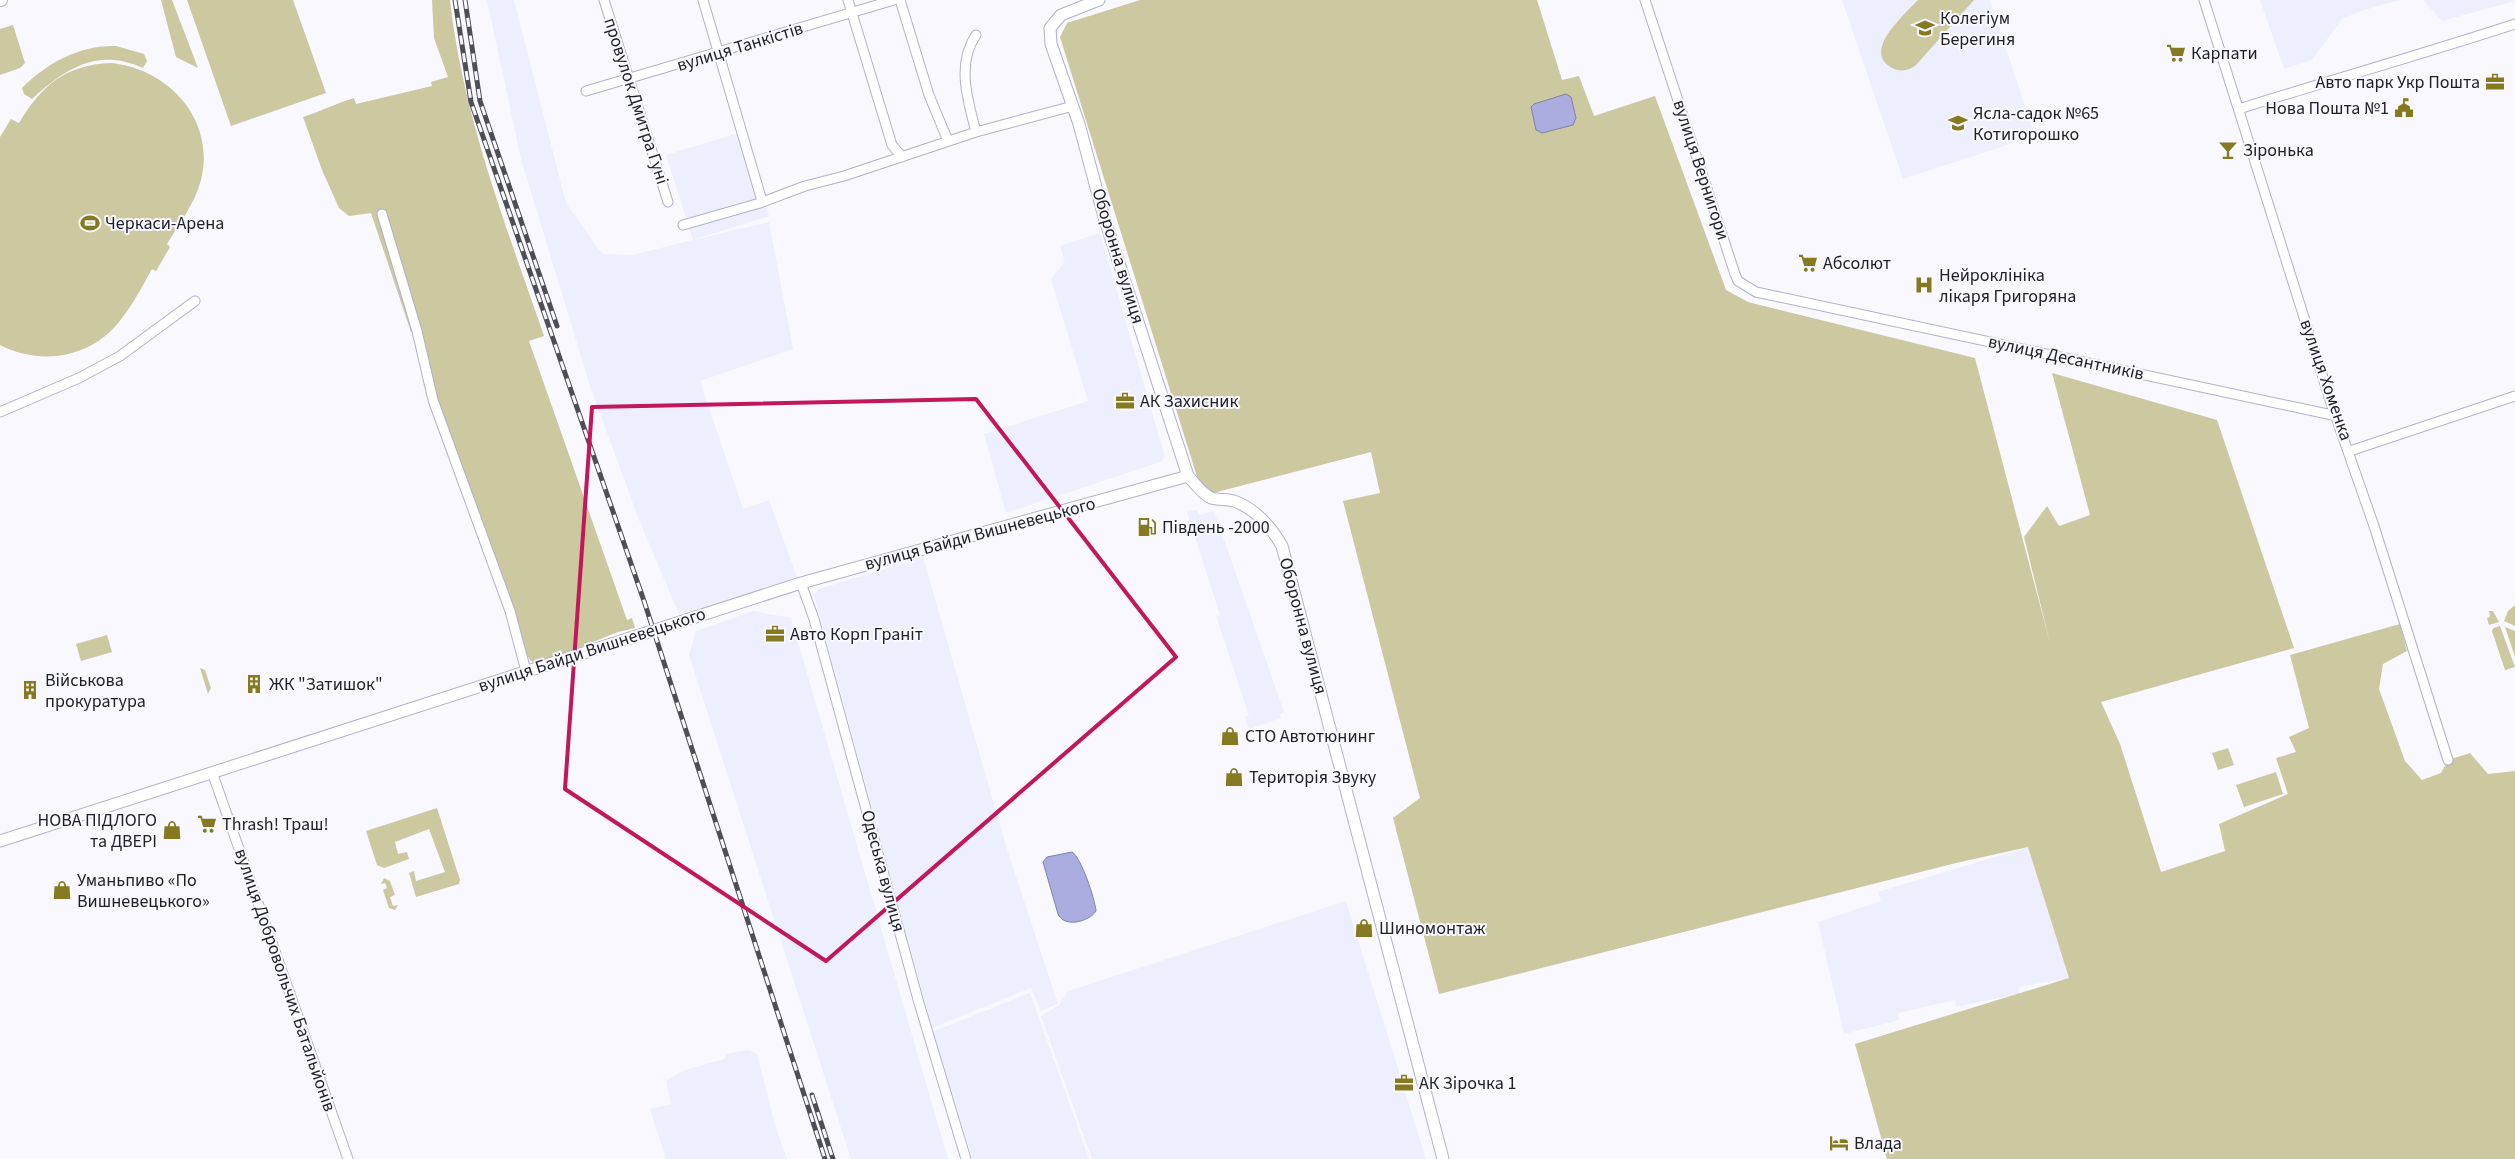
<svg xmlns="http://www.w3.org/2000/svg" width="2515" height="1159" font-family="'Source Sans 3',sans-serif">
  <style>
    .built { fill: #eeeffe }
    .green { fill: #ccc8a0 }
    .water { fill: #abace0; stroke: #8182a9 }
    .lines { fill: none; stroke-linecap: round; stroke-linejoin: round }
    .minor-casing { stroke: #b0b1ce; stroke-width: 11 }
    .tertiary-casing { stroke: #b0b1ce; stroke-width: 13 }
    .secondary-casing { stroke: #b0b1ce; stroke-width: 14 }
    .minor { stroke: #fff; stroke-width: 9 }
    .tertiary { stroke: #fff; stroke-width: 11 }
    .secondary { stroke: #fff; stroke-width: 12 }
    .rail-casing { stroke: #4e4e58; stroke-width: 5 }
    .rail { stroke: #f8f8fe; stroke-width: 3; stroke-dasharray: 9; stroke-linecap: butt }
    .marked { fill: none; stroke: #c2185b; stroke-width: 4; stroke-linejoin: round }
    .labels { text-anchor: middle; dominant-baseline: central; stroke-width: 4; stroke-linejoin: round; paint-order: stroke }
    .poi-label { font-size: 18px; fill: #1f1f2a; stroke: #f8f8fe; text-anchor: start }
    .street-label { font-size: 18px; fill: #1f1f2a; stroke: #f8f8fe }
  </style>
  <rect width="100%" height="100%" fill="#f8f8fe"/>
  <path class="built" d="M487,0H514L566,203L602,254L633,255L693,240L666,155L742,132L769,216L693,240L769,222L793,349L700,381L743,509L769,500L798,580L679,614L639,520L590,386L521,159Z
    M1842,0H1990L2035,136L1903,179Z
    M2260,0H2400L2364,10L2342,19L2312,60L2284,69Z
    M2423,0H2515V1L2442,21Z
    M1100,233L1165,457L1160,462L1006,513L984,434L1088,401L1051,279L1065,262L1060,246Z
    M1197,510L1199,515L1214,511L1284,712L1280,714L1281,718L1249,729L1245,717L1249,716L1216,616L1220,615L1187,512Z
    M923,557L1006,846L1058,1004L1041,1011L1031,988L932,1028L814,595L819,589Z
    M753,611L791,618L948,1159H851L689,655L696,631Z
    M2028,847L2069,978L2018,987L2019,994L1956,1007L1955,1000L1898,1013L1899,1020L1844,1034L1818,922L1881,901L1878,892Z
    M1346,901L1426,1159H1092L1041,1016L1059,1005L1068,991Z
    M1030,993L1089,1159H973L932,1032Z
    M748,1050L757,1054L776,1128L787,1159H666L650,1109L671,1104L666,1081L682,1071L724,1059L727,1054Z"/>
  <path class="green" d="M161,0H172L198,68L176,57Z
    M187,0H293L326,93L231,126Z
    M432,0H450C463,117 506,225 544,336L529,341L627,620L632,618L635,628L618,632L538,664L533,663L528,657L435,399L432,374L419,331L411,332L371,213L349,216L339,208L322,170L303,117C321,111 337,103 354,98L356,104L432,86L431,82L448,77L434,38Z
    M1140,0H1537L1562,80L1579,76L1594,116L1655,96L1726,290L1748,302L1975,358L2050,643L2024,537L2047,506L2059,526L2090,515L2052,373L2217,420L2294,648L2101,702L2120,744L2161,872L2225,851L2219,824L2288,794L2276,758L2296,752L2289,737L2309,728L2290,655L2400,624L2407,651L2383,664L2379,689L2405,761L2422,780L2441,773L2448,760L2470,753L2488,774L2515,771V1159H1887L1855,1044L2069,978L2028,847L1956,863L1439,994L1393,818L1420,798L1343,501L1380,493L1371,452L1213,493L1199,483L1060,37L1067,23Z
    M1918,0H1974L1916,65C1910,70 1902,72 1894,69C1859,53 1905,14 1918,0Z
    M13,25L25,63L20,68L0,75V29Z
    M116,46L144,54L147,61L143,68C97,47 65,69 32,99L24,94L22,88C47,63 79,45 116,46Z
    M111,63C169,69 216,120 201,180C195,203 179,224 167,244L170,247L156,271L152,269C142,287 132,306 119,322C90,358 41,366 0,345V137L11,119L19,123C42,85 65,65 111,63Z
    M2515,605V626L2504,621L2508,611Z
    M2489,611H2493L2499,622L2489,625L2487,618L2490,617Z
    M2500,626L2515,667L2505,670L2492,631L2493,628Z
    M2505,627L2515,631V657Z
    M107,635L112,652L81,661L76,644Z
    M200,668L205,670L211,688L208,694Z
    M2228,748L2234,765L2218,770L2212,753Z
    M2276,772L2283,794L2244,807L2236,785Z
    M437,808L460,880L459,884L416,897L409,873L414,871L416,881L445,872L429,829L395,842L398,854L407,852L409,859L384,868L377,865L366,831Z
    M384,878L390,881L395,895L390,897L393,906L398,905L395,910L389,908L383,890L387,888L385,883L381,884Z"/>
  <path class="water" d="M1566,94L1571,97L1576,118L1573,125L1542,133L1536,130L1531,107L1534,104Z
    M1072,852C1081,857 1095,899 1096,911C1089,922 1064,928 1058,914L1043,862L1047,857Z"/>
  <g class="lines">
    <g class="minor-casing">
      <path id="minor" d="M604,0L668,202
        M703,0L762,201
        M848,0L892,145L902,157
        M900,0L929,95L948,141
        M1645,0L1735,274L1738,281L1756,292L2337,416
        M2204,0L2331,403L2374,526L2448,760
        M586,91L894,0
        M2239,109C2331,80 2423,54 2515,24
        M976,132C968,101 956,64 976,35
        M382,214L417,331L433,400L510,611L526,671
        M683,225L760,203L805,186L844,176L976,132L1073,106
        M0,412L79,378L120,356L195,301
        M2350,451L2515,396
        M801,583L814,619L919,1003L966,1159
        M212,772L348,1159"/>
    </g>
    <g class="tertiary-casing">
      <path id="tertiary" d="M1099,0L1061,15L1050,28L1051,44L1079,124L1104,217L1188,476C1195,483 1202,494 1211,498C1218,500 1227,499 1234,501C1256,509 1271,527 1282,546L1443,1159
        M0,841L801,583L1188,476"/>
    </g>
    <g class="secondary-casing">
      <path id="secondary" d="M0,0H1"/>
    </g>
    <use href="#minor" class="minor"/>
    <use href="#tertiary" class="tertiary"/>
    <use href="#secondary" class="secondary"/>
    <g class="rail-casing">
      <path id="rail" d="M455,0L471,102L644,601L825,1159
        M465,0L480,101L557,326
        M812,1095L833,1159"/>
    </g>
    <use href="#rail" class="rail"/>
  </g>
  <path class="marked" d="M976,399L1176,657L826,961L565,789L592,407Z"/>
  <defs>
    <g id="school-bare" transform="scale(1.5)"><path d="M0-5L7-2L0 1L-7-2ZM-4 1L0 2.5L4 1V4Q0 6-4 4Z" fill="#857a1f" stroke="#f8f8fe" stroke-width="2.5" paint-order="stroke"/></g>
    <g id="supermarket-bare" transform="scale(1.5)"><path d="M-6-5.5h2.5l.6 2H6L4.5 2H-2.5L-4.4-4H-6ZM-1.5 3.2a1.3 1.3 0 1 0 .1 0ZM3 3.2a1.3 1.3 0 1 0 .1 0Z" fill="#857a1f" stroke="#f8f8fe" stroke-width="2.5" paint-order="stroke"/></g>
    <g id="office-bare" transform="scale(1.5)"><path d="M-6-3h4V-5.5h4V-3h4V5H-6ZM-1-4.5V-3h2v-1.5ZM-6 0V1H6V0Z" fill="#857a1f" stroke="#f8f8fe" stroke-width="2.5" paint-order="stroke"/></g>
    <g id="civic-bare" transform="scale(1.5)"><path d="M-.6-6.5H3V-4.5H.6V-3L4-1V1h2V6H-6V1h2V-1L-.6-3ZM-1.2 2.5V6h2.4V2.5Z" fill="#857a1f" stroke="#f8f8fe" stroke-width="2.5" paint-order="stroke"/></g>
    <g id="bar-bare" transform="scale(1.5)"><path d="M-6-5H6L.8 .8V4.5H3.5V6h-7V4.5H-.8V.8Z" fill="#857a1f" stroke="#f8f8fe" stroke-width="2.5" paint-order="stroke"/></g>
    <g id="stadium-bare" transform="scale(1.5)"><path d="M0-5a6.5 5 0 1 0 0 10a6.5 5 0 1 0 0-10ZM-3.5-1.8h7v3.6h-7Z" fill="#857a1f" stroke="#f8f8fe" stroke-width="2.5" paint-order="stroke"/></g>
    <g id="hospital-bare" transform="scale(1.5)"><path d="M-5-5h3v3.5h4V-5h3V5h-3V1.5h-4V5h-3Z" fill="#857a1f" stroke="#f8f8fe" stroke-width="2.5" paint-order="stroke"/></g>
    <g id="fuel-bare" transform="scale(1.5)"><path d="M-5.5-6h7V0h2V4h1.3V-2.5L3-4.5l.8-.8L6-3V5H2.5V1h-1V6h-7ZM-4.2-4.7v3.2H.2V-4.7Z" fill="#857a1f" stroke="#f8f8fe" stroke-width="2.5" paint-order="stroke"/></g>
    <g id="building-bare" transform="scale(1.5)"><path d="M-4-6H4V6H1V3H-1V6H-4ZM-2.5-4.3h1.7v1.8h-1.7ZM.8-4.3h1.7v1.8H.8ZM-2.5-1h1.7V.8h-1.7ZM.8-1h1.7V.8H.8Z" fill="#857a1f" stroke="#f8f8fe" stroke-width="2.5" paint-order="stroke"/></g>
    <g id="shop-bare" transform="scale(1.5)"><path d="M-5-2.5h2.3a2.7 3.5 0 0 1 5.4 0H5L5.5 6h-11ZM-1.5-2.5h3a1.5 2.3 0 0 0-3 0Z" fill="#857a1f" stroke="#f8f8fe" stroke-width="2.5" paint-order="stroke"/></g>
    <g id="hotel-bare" transform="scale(1.5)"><path d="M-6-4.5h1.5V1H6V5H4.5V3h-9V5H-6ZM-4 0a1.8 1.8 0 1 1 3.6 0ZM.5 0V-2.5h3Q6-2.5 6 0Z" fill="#857a1f" stroke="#f8f8fe" stroke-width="2.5" paint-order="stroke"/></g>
  </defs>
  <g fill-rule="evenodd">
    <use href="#school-bare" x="1925" y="28"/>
    <use href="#supermarket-bare" x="2176" y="53"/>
    <use href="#office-bare" x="2495" y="82"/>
    <use href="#civic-bare" x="2404" y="108"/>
    <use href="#school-bare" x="1958" y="123"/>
    <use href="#bar-bare" x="2228" y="150"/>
    <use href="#stadium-bare" x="90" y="223"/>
    <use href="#supermarket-bare" x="1808" y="263"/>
    <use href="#hospital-bare" x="1924" y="285"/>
    <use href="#office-bare" x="1125" y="401"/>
    <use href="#fuel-bare" x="1147" y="527"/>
    <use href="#office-bare" x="775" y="634"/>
    <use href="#building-bare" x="254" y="684"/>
    <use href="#building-bare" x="30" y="690"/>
    <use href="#shop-bare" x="1230" y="736"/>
    <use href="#shop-bare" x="1234" y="777"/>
    <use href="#supermarket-bare" x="207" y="824"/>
    <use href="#shop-bare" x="172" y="830"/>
    <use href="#shop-bare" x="62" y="890"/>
    <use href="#shop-bare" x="1364" y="928"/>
    <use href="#office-bare" x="1404" y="1083"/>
    <use href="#hotel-bare" x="1839" y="1143"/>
  </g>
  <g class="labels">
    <g class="poi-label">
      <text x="1940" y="18">Колегіум<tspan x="1940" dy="21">Берегиня</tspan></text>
      <text x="2191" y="53">Карпати</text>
      <text x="2480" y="82" text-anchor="end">Авто парк Укр Пошта</text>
      <text x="2389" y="108" text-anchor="end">Нова Пошта №1</text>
      <text x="1973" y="113">Ясла-садок №65<tspan x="1973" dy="21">Котигорошко</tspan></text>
      <text x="2243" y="150">Зіронька</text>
      <text x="105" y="223">Черкаси-Арена</text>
      <text x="1823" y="263">Абсолют</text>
      <text x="1939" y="275">Нейроклініка<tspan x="1939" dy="21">лікаря Григоряна</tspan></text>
      <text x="1140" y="401">АК Захисник</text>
      <text x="1162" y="527">Південь -2000</text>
      <text x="790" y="634">Авто Корп Граніт</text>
      <text x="45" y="680">Військова<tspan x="45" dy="21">прокуратура</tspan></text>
      <text x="269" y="684">ЖК "Затишок"</text>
      <text x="1245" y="736">СТО Автотюнинг</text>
      <text x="1249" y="777">Територія Звуку</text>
      <text x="157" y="820" text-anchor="end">НОВА ПІДЛОГО<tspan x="157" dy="21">та ДВЕРІ</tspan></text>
      <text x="222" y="824">Thrash! Траш!</text>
      <text x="77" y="880">Уманьпиво «По<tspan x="77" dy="21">Вишневецького»</tspan></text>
      <text x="1379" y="928">Шиномонтаж</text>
      <text x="1419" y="1083">АК Зірочка 1</text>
      <text x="1854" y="1143">Влада</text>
    </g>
    <g class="street-label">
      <text transform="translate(740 47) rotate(-17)">вулиця Танкістів</text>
      <text transform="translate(636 101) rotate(72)">провулок Дмитра Гуні</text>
      <text transform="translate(1701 170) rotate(72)">вулиця Вернигори</text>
      <text transform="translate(1118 256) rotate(73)">Оборонна вулиця</text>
      <text transform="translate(2066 358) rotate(12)">вулиця Десантників</text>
      <text transform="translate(2326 380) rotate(71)">вулиця Хоменка</text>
      <text transform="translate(980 534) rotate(-15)">вулиця Байди Вишневецького</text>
      <text transform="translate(1303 626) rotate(75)">Оборонна вулиця</text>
      <text transform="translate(592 650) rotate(-18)">вулиця Байди Вишневецького</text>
      <text transform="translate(883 871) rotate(75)">Одеська вулиця</text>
      <text transform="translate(285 980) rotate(71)">вулиця Добровольчих Батальйонів</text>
    </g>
  </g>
</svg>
